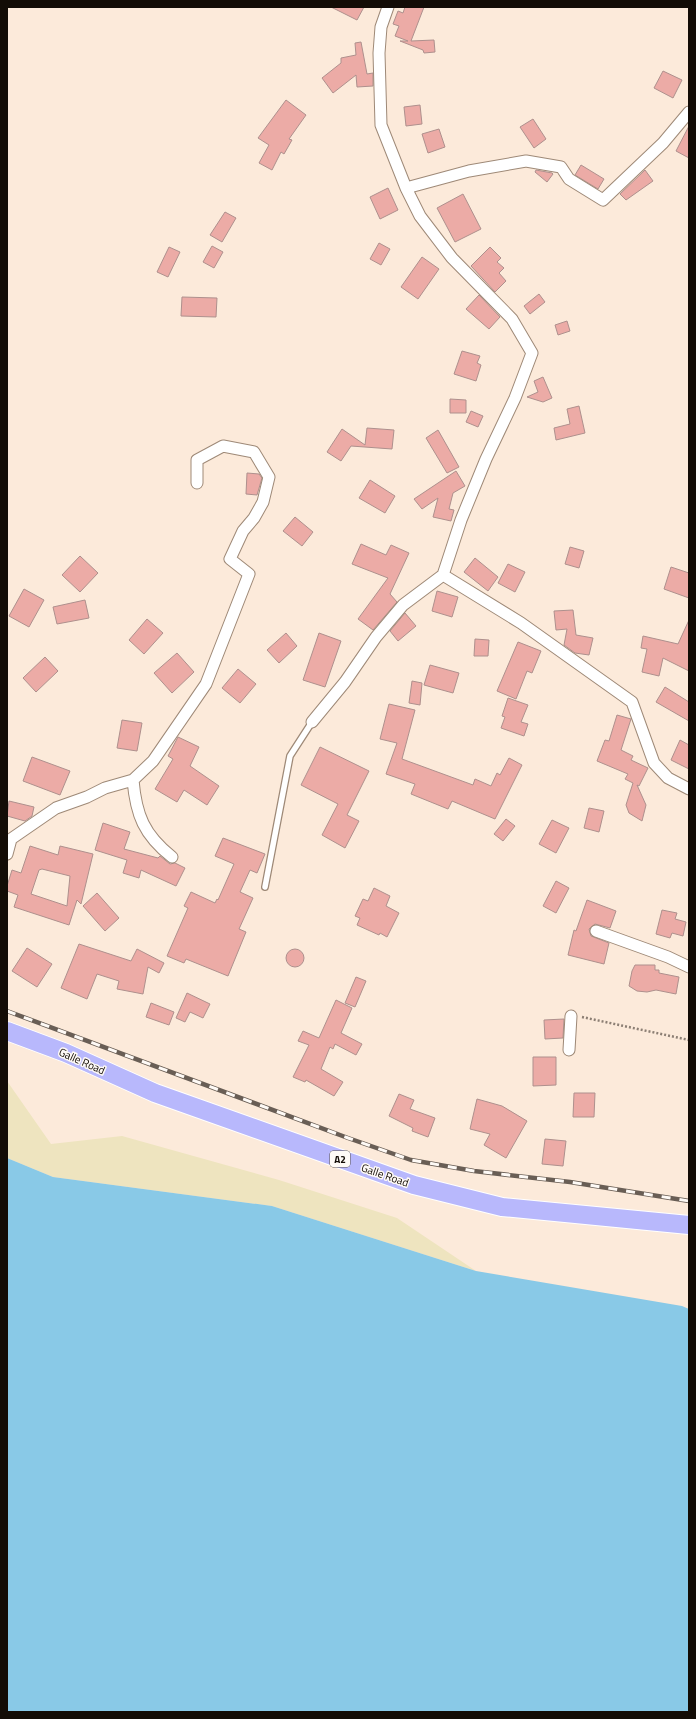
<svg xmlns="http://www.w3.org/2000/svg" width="696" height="1719" font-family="'Titillium Web',sans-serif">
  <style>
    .sand { fill: #eee4bf }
    .water { fill: #89c9e7 }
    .building { fill: #ecaba6; stroke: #ae908d; fill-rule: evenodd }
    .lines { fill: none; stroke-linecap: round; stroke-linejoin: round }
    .service-casing { stroke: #9e8977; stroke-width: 8 }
    .minor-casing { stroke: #9e8977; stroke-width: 13 }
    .trunk-casing { stroke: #fff; stroke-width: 20 }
    .path { stroke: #8c7f74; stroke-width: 2.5; stroke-dasharray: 2 2; stroke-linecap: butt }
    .service { stroke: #fff; stroke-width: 5.5 }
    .minor { stroke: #fff; stroke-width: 11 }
    .trunk { stroke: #b8b8fc; stroke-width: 18 }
    .rail-casing { stroke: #695e55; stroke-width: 4.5 }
    .rail { stroke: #fefaf6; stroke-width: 3; stroke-dasharray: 9; stroke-linecap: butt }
    .labels { text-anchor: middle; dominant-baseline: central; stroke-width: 3; stroke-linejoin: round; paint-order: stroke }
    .shield { fill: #fefaf6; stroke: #5a534e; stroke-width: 1 }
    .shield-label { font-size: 10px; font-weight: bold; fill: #130c06 }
    .street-label { font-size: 11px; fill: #130c06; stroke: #fefaf6 }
  </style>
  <rect width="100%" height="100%" fill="#fceada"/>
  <path class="sand" d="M7,1081L51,1144L122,1136L279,1180L397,1218L476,1271L272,1206L53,1177L7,1158Z"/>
  <path class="water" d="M7,1158L53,1177L272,1206L476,1271L682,1306L689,1309V1712H7Z"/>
  <path class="building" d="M331,7H364L357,20Z
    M405,7H424L411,41L434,40L435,52L424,53L423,50L400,41H408L395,36L399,26L393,24L398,11L403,13Z
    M361,42L367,74L373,73V86L357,87L356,75L333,93L322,78L341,63V58L356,55L355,43Z
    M663,71L682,80L673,98L654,88Z
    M286,100L306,115L289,139L292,140L284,154L281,152L272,170L259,163L269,145L258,138Z
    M420,105L422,124L406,126L404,107Z
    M533,119L546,139L534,148L520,127Z
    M689,126V158L676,151Z
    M439,129L445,147L428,153L422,134Z
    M581,165L604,179L598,189L575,175Z
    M536,170L552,173L553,174L547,182L535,172Z
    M645,170L653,181L626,200L620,194Z
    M388,188L398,210L380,219L370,197Z
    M463,194L481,229L455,242L437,208Z
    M225,212L236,218L222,242L210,235Z
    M379,243L390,249L381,265L370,259Z
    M212,246L223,252L214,268L203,262Z
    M169,247L180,252L168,277L157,272Z
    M490,247L501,258L497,262L504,268L499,273L506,281L495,292L471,266Z
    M422,257L439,269L418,299L401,287Z
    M539,294L545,302L530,314L524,306Z
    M479,295L500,317L489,329L466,309Z
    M182,297L217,298L216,317L181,316Z
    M567,321L570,331L558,335L555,325Z
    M462,351L480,356L477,363L481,365L476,381L454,374Z
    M543,377L552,398L543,402L527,397L538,392L534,381Z
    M450,399L466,400V413H450Z
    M579,406L585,433L556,440L554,428L570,424L567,409Z
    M471,411L483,416L478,427L466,422Z
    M367,428L394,430L392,449L351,446L341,461L327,452L342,429L365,445Z
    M438,430L459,467L447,473L426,438Z
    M456,471L465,486L453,493L449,509L454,510L451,521L433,517L438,498L422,509L414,499Z
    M247,473L259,474L262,478L257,495L246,494Z
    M370,480L395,496L385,513L359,498Z
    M295,517L313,532L302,546L283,531Z
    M361,544L386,555L391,545L409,553L390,594L397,602L373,630L358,619L388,578L352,564Z
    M570,547L584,551L579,568L565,564Z
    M80,556L98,573L80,592L62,575Z
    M475,558L498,577L488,591L464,572Z
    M508,564L525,572L515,592L498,583Z
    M671,567L689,573V598L664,589Z
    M24,589L44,600L29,627L9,616Z
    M437,591L458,597L452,617L432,611Z
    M85,600L89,618L57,624L53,607Z
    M573,610L576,635L593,638L589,655L575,653L564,645L567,629L556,630L554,611Z
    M405,613L416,626L398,641L390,631Z
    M147,619L163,633L144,654L129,640Z
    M689,620V671L663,658L659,676L642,672L647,649L641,648L643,636L678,644Z
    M286,633L297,646L279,663L267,650Z
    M319,633L341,641L325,687L303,680Z
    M475,639L489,640L488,656H474Z
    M518,642L541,651L532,673L527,671L516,699L497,691Z
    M177,653L194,672L172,693L154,673Z
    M45,657L58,671L36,692L23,678Z
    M430,665L459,673L453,693L424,685Z
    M238,669L256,684L240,703L222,688Z
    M412,681L422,683L420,705L409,703Z
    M665,687L689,702V721L656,702Z
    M508,698L528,705L521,722L528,724L524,736L501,728L505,717L502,716Z
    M389,704L415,710L402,759L473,785L475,779L491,786L497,773L500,775L509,758L522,765L495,819L452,801L448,809L411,794L415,784L386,774L397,743L380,739Z
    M617,715L631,719L621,750L633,756L631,760L648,768L639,786L637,785L646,805L642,821L629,813L626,805L633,783L625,779L628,774L597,761L605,740L609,741Z
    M122,720L142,723L137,751L117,748Z
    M178,737L199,747L190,766L219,786L207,805L184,790L177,802L155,789L173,759L168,756Z
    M680,740L689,745V769L671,760Z
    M320,747L369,771L347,815L359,821L345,848L322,835L338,804L301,785Z
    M32,757L70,771L60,795L23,781Z
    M9,801L34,807L32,816L25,821L7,816Z
    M589,808L604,811L599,832L584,828Z
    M506,819L515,826L503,841L494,834Z
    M552,820L569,828L556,853L539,844Z
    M103,823L130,832L124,849L158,858L160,856L170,864L175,863L185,868L176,886L141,870L139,878L123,873L127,860L95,850Z
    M223,838L265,854L257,873L250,870L240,892L253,898L239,929L246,932L228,976L186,959L184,963L167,956L188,908L184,906L191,892L215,903L217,899L218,900L234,864L215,856Z
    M30,846L58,855L60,846L93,854L81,904L77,900L69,925L14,907L18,895L7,891V886L12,870L21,873ZM42,869L70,876L67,906L31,894L39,870Z
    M556,881L569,888L556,913L543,906Z
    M374,888L390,896L386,906L399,913L387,937L380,933L379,935L357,925L360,918L355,916L363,899L368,901Z
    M97,893L119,918L105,931L83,906Z
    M587,900L616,911L610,928L595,924L589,929L591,936L609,943L604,964L568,955L574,930L576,931Z
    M662,910L677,913L675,919L686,922L683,936L672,933L670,938L656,934Z
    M79,944L131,961L137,949L164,963L159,973L148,967L143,994L117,989L119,981L97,974L87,999L61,988Z
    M27,948L52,964L37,987L12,971Z
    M286 958a9 9 0 1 1 18 0a9 9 0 1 1-18 0Z
    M635,965H655V970H659V973L679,977L676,994L656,990L647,992L637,991L629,986L632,971Z
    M356,977L366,981L355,1007L345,1003Z
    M187,993L210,1004L203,1018L190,1012L185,1022L176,1018Z
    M336,1000L352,1008L341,1033L362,1044L356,1055L335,1044L333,1049L330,1047L321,1069L343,1082L334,1096L306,1080L305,1082L293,1077L309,1045L298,1041L303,1031L319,1038Z
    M151,1003L174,1012L169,1025L146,1017Z
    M564,1019L563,1038L545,1039L544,1020Z
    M533,1057H556V1085L533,1086Z
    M574,1093H595L594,1117H573Z
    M399,1094L414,1100L410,1109L435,1118L428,1137L412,1131L413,1128L389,1116Z
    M477,1099L502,1106L527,1121L506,1158L484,1145L490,1134L470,1129Z
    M545,1139L566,1141L563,1166L542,1164Z"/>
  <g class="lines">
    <g class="service-casing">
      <path id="service" d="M265,887L290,756L312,722"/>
    </g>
    <g class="minor-casing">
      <path id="minor" d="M388,7L381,27L379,53L381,125L406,188L420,216L452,258L512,319L532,353L515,398L486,459L461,520L443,575L521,623L632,702L654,763L668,778L689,789
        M406,188L469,171L526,161L561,167L569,179L603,200L663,143L689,112
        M312,722L345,682L376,637L403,605L443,575
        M133,780C136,815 144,835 172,857
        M7,854L11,839L56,808L87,797L105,788L133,780L153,761L206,684L249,574L230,559L243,531L254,518L263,502L269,477L254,452L223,446L197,460V483
        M596,931L668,957L689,967
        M569,1050L571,1016"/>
    </g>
    <g class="trunk-casing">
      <path id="trunk" d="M7,1031L66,1053L155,1093L414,1185L502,1207L689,1225"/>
    </g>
    <path class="path" d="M582,1017L689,1040"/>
    <use href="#service" class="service"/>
    <use href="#minor" class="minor"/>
    <use href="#trunk" class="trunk"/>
    <g class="rail-casing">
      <path id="rail" d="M7,1011L348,1138L411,1160L474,1171L570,1182L689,1201"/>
    </g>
    <use href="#rail" class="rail"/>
  </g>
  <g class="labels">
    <rect class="shield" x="330" y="1151" width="20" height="16" rx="3"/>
    <g class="shield-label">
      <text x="340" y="1159">A2</text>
    </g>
    <g class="street-label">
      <text transform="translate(82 1061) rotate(24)">Galle Road</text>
      <text transform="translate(385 1175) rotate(19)">Galle Road</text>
    </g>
  </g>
  <rect width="696" height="1719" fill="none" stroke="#130c06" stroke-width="16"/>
</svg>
